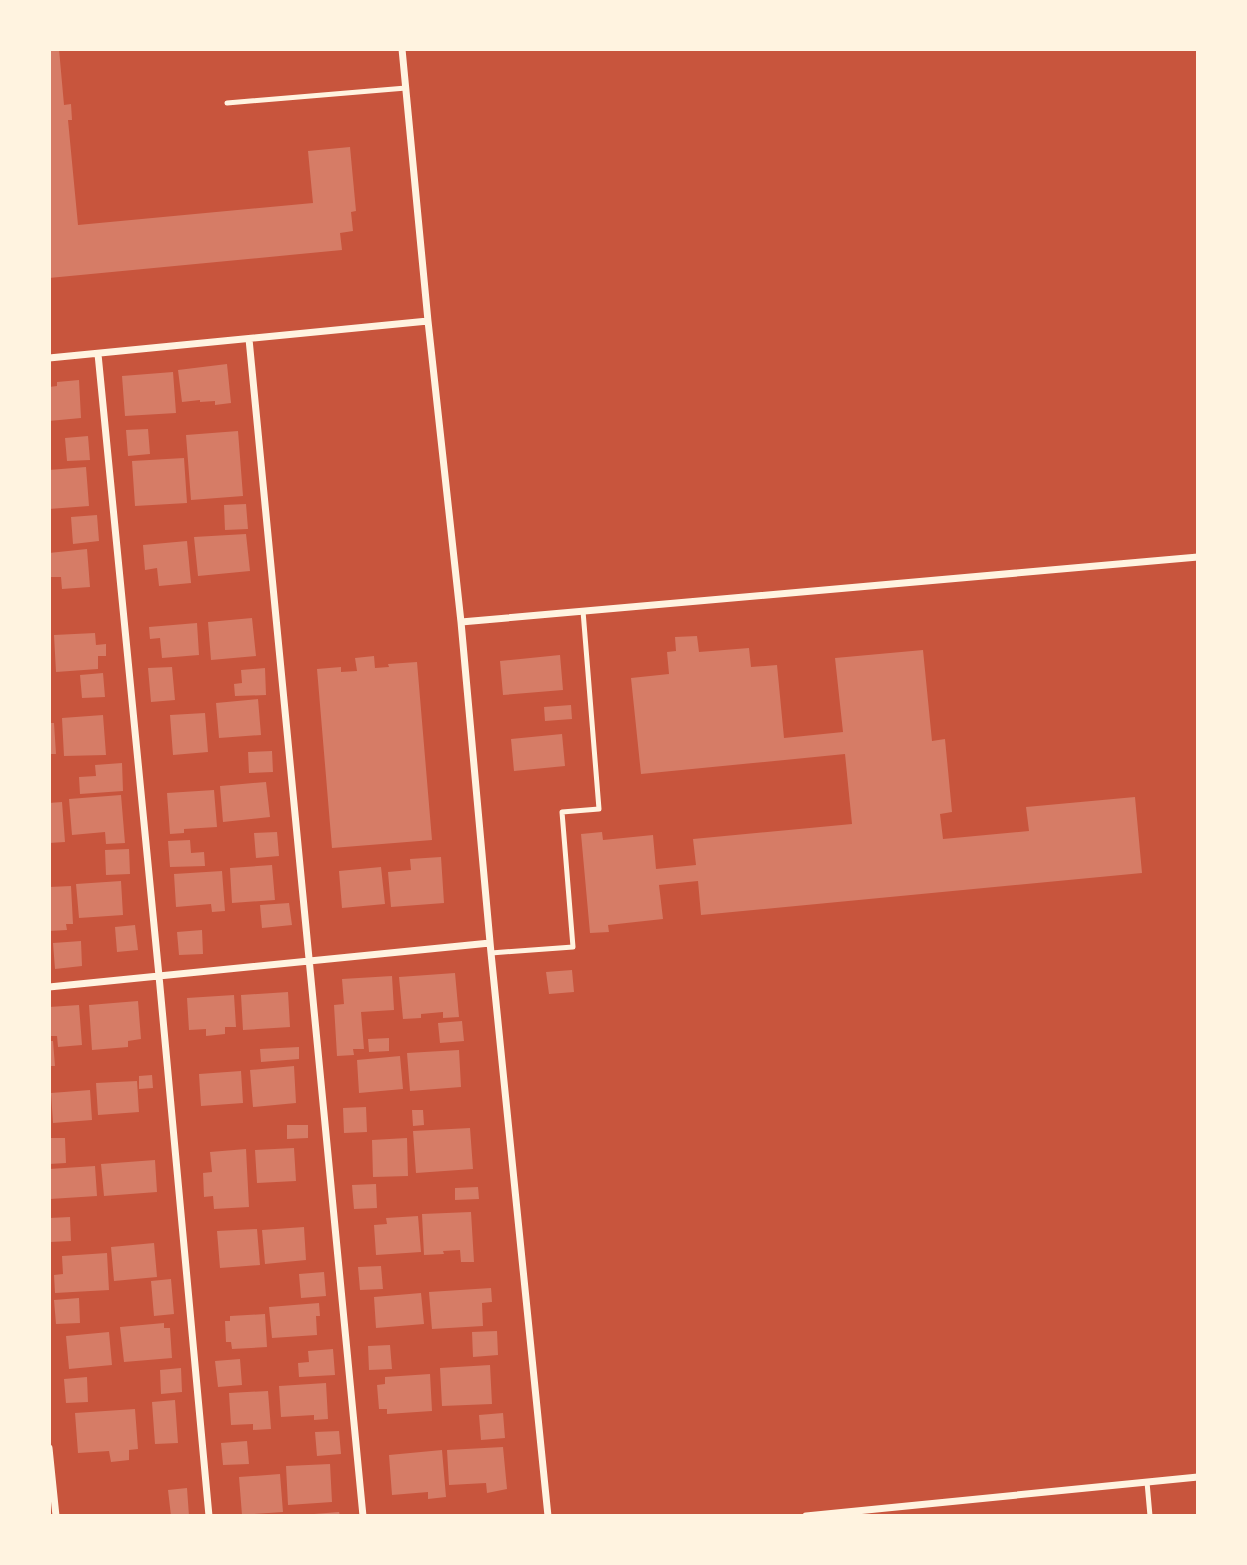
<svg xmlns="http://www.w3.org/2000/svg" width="1247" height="1565" font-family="Quicksand,sans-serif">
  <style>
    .building { fill: #d67c66 }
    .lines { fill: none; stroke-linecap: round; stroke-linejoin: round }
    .service { stroke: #fff3e0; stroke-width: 5 }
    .minor { stroke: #fff3e0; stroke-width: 7 }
  </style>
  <rect width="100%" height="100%" fill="#c8553d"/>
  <path class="building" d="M49,49H59L64,105L71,104L72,120H68L78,225L313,203L308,151L350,147L356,211L351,212L353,231L340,233L342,250L49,278Z
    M227,364L231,403L215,405V401L200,402V400L182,402L178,370Z
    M173,372L176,413L125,416L122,376Z
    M79,380L81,418L49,421V387L57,386V382Z
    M148,429L150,454L128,456L126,430Z
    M238,431L243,496L191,500L186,435Z
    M88,436L90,460L67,461L65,438Z
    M184,458L187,503L135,506L132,461Z
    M86,467L89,506L49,509V470Z
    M246,504L248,529L225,530L224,505Z
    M97,515L99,541L73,544L71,517Z
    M246,534L250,571L198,576L194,537Z
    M187,541L191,583L159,586L157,568L145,570L143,545Z
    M87,549L90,587L62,589L61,577H49V553Z
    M252,618L256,656L211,660L208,622Z
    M197,623L199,655L162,658L160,638L150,639L149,627Z
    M95,633L96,645L106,644V656H98V669L56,672L54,635Z
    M697,636L699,652L749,648L751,667L777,665L784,738L843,732L835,658L923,650L932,741L945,739L952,812L940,814L943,839L1029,831L1026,807L1135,797L1142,873L701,915L698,881L659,885L663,919L608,925L609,932L590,933L581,834L602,832L603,840L653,835L656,869L696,865L693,839L852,824L845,754L641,774L631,678L669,674L667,652L676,651L675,637Z
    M560,655L563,690L503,695L500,661Z
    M374,656L375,668L389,667L388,664L417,662L432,840L332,848L317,669L341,667V672L357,671L355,658Z
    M172,667L175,700L151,702L148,668Z
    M265,668L266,695L235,696L234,684L242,683L241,670Z
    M103,673L105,697L82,698L80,675Z
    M258,699L261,735L219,738L216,703Z
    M571,705L572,719L545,721L544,707Z
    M205,713L208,752L173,755L170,715Z
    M103,715L106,755L64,756L62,718Z
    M49,723H54L56,754H49Z
    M562,734L565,766L514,771L511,739Z
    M272,751L273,772L249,773L248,752Z
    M122,763L123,791L80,794L79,777L96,776L95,765Z
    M266,782L270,817L223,822L220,786Z
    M214,790L217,827L184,829V833L170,834L167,793Z
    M121,795L125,843L106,844L105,832L72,835L69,799Z
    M62,802L65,842L49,843V803Z
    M277,832L279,856L256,858L254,833Z
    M190,840L191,853L204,852L205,866L170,867L168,841Z
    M129,849L130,874L106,875L105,850Z
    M441,857L444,903L391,907L388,872L411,870L410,859Z
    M272,865L275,900L232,903L230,868Z
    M381,867L385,904L342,908L339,871Z
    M222,871L225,911L212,912L211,904L176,907L174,874Z
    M121,881L123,915L79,918L76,884Z
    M71,886L73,924H66L67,930L49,931V887Z
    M289,903L292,925L262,928L260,905Z
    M135,925L138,950L117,952L115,927Z
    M202,930L203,954L179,955L177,932Z
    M81,941L82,966L55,969L53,943Z
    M572,970L574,992L549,994L546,972Z
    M455,973L459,1017L443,1018V1012L421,1014V1018L403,1019L399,977Z
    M392,976L394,1010L361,1012L364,1049H353L354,1055L337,1056L334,1005L344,1004L342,979Z
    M288,992L290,1027L243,1030L241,995Z
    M234,995L236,1027H225V1034L206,1036V1029L189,1030L187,998Z
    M138,1001L141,1039L128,1041V1047L92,1050L89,1005Z
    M79,1005L82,1045L58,1047L57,1036H50L49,1007Z
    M462,1021L464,1041L440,1043L438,1023Z
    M389,1038V1051L369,1052L368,1039Z
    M49,1041H53L55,1066H49Z
    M299,1047V1059L261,1062L260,1049Z
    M459,1050L461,1087L410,1091L407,1053Z
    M400,1056L403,1089L359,1093L357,1060Z
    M294,1066L296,1103L253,1107L250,1070Z
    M241,1071L243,1103L201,1106L199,1074Z
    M152,1075L153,1088L139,1089V1076Z
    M137,1081L139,1112L98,1115L96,1083Z
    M90,1090L92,1120L53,1123L51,1093Z
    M366,1107L367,1132L344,1133L343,1108Z
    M412,1110H423L424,1125L413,1126Z
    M287,1125H308V1138L287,1139Z
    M470,1128L473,1169L416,1173L413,1131Z
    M49,1138H65L66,1163L49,1164Z
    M407,1138L408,1176L373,1177L372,1140Z
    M294,1148L296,1181L257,1183L255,1150Z
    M246,1149L249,1207L214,1209L213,1196L204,1197L203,1173L212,1172L210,1152Z
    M155,1160L157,1192L104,1196L101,1164Z
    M95,1166L97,1196L50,1199L49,1169Z
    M376,1184L377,1208L354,1209L352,1185Z
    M478,1187L479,1199L455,1200V1188Z
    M471,1212L474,1262H461L460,1250L443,1251L444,1254L424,1255L422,1214Z
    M418,1216L421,1252L376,1255L374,1225L387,1224L386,1218Z
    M70,1217L71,1241L50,1242L49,1218Z
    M304,1227L306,1260L265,1264L262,1230Z
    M257,1229L260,1265L220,1268L217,1231Z
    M154,1243L157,1277L114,1281L111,1247Z
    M107,1253L109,1290L55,1293L54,1275L63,1274L62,1256Z
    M381,1266L383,1289L360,1290L358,1267Z
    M324,1272L326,1296L301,1298L299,1274Z
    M171,1279L174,1314L154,1316L151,1281Z
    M491,1288L492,1302L482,1303L483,1326L432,1329L429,1292Z
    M421,1293L424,1324L376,1328L374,1297Z
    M79,1298L80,1323L56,1324L54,1300Z
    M319,1303L320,1316H316L317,1335L272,1338L269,1307Z
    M265,1314L267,1347L232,1349L231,1342H226L225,1321H230V1316Z
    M164,1323V1328H170L172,1358L124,1362L120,1327Z
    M497,1331L498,1355L473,1357L472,1332Z
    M109,1332L112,1365L69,1369L66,1336Z
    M390,1345L392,1369L369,1370L368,1346Z
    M333,1349L335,1375L299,1377L298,1363L309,1362L308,1351Z
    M240,1359L242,1385L218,1387L215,1361Z
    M490,1365L492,1404L442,1406L440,1368Z
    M181,1368L182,1392L161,1394L160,1370Z
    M430,1374L432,1411L387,1414V1409H379L377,1385L385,1384V1377Z
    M87,1377L88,1402L66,1403L64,1379Z
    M326,1383L328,1419L314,1420V1415L281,1417L279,1386Z
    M268,1391L271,1429L253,1430V1424L231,1425L229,1393Z
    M175,1400L178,1443L155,1444L152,1402Z
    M135,1409L138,1449L129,1450V1460L111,1462L109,1451L78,1453L75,1413Z
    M503,1413L505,1438L481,1440L479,1415Z
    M339,1431L341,1454L317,1456L315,1432Z
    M247,1441L249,1464L223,1465L221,1443Z
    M503,1447L507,1489L487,1493L486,1483L449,1485L447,1450Z
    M442,1450L446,1497L428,1499V1492L392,1495L389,1455Z
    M330,1464L332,1502L288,1505L286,1466Z
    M280,1474L283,1512L242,1515L239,1477Z
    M187,1488L189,1516H171L168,1490Z
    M339,1512L340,1516H314V1514Z"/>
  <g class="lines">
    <path class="service" d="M227,103L406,88
      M491,953L573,947L562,812L599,809L583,611
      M1147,1482L1150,1516"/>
    <path class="minor" d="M402,49L428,321L461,622L491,953L548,1516
      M249,339L363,1516
      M98,354L159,976L209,1516
      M49,358L428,321
      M461,622L1198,557
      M49,987L490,943
      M49,1448L56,1516
      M806,1516L1198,1477"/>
  </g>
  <rect width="1247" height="1565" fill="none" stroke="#fff3e0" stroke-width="102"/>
</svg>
